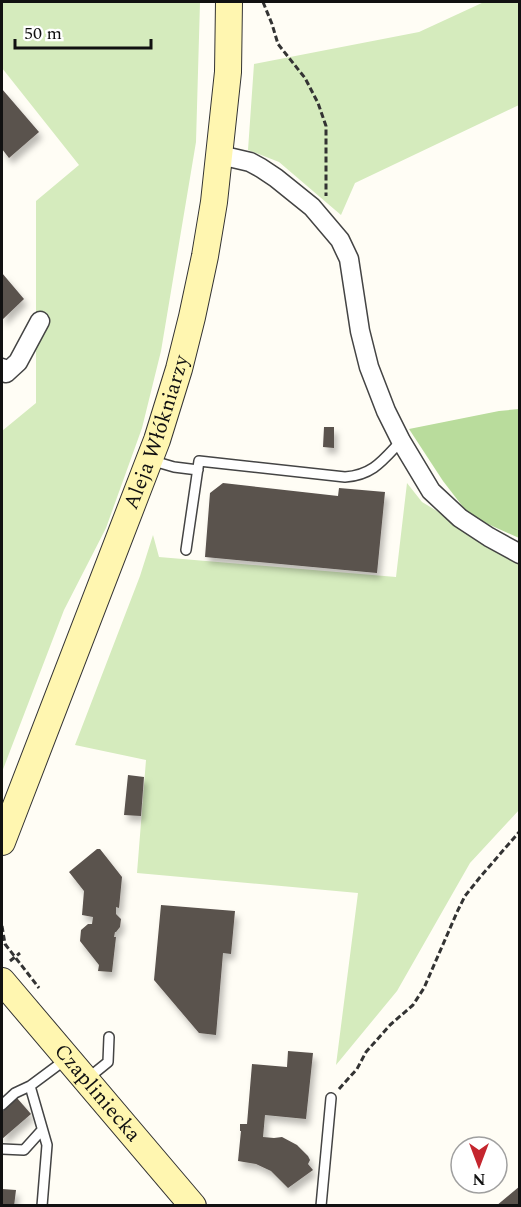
<svg xmlns="http://www.w3.org/2000/svg" width="521" height="1207" font-family="Spectral,serif">
  <style>
    .green { fill: #d5ebbd }
    .forest { fill: #b9dc9c }
    .building { fill: #5a524d; filter: url(#shadow) }
    .lines { fill: none; stroke-linecap: round; stroke-linejoin: round }
    .lane-casing { stroke: #444; stroke-width: 12 }
    .street-casing { stroke: #444; stroke-width: 21 }
    .secondary-casing { stroke: #333; stroke-width: 28 }
    .path { stroke: #333; stroke-width: 3; stroke-dasharray: 6 3; stroke-linecap: butt }
    .lane { stroke: #fff; stroke-width: 9 }
    .street { stroke: #fff; stroke-width: 18 }
    .secondary { stroke: #fff6b0; stroke-width: 26 }
    .labels { text-anchor: middle; dominant-baseline: central; stroke-width: 6; stroke-linejoin: round; paint-order: stroke }
    .street-label { font-size: 21px; fill: #111; stroke: #fff }
  </style>
  <defs>
    <filter id="shadow"><feDropShadow dx="3.5" dy="6" stdDeviation="3" flood-color="#0004"/></filter>
  </defs>
  <rect width="100%" height="100%" fill="#fffdf5"/>
  <path class="green" d="M2,2H200L196,142L161,351L142,428L106,528L64,610L2,772V431L36,403V201L79,165L2,68Z
    M484,2H519V105L355,183L341,215L279,162L248,150L254,64L419,32Z
    M407,483L422,502L519,560V810L470,863L397,991L336,1065L358,893L137,873L146,760L75,745L140,576L153,535L159,557L396,577Z"/>
  <path class="forest" d="M519,409V538L470,516L443,481L409,429L499,411Z"/>
  <path class="building" d="M2,89L39,132L9,158L2,149Z
    M2,273L24,299L2,320Z
    M324,427H334V448L323,447Z
    M223,483L338,496L339,488L385,492L377,573L205,557L210,493Z
    M128,775L144,777L141,816L124,815Z
    M97,849H100L122,877L119,908L116,907V914L121,919L120,927L116,932H115L114,937H116L112,972L98,971L99,965L80,941L81,930L88,924H92L93,917L82,915L84,891L69,872Z
    M161,905L235,911L231,954L223,953L216,1035L199,1033L154,980Z
    M288,1051L313,1053L306,1119L265,1115L263,1137L274,1138L282,1137L297,1145L308,1156L310,1160L308,1164L313,1170L288,1188L271,1171L256,1164L238,1161L241,1131H240V1124H247L252,1064L287,1067Z
    M17,1098L31,1114L2,1139V1112Z
    M520,1186V1206H496Z
    M2,1189L16,1190L14,1206H2Z"/>
  <g class="lines">
    <g class="lane-casing">
      <path id="lane" d="M150,460L174,467L198,470
        M186,550L199,461L345,477C373,475 383,460 401,441
        M87,1079L108,1062L109,1037
        M30,1086L47,1145L42,1206
        M2,1105L15,1093L30,1086L65,1060
        M2,1149L24,1150L42,1130
        M321,1206L331,1098"/>
    </g>
    <g class="street-casing">
      <path id="street" d="M220,155L250,162L261,168L276,178L312,207L340,240L349,259L360,331L369,367L386,411L401,441L431,491L460,518L489,537L520,554
        M2,368L6,373L18,362L40,321"/>
    </g>
    <g class="secondary-casing">
      <g id="secondary">
        <path id="s1" d="M2,842L157,440L179,369L192,317L205,256L214,202L228,72L229,2"/>
        <path id="s2" d="M2,981L193,1206"/>
      </g>
    </g>
    <path class="path" d="M263,2L272,24L278,44L305,78L318,103L326,126V196
      M2,926L5,944L39,988
      M10,961L20,953
      M339,1089L357,1069L366,1052L390,1025L413,1005L424,988L458,910L465,896L481,876L520,831"/>
    <use href="#lane" class="lane"/>
    <use href="#street" class="street"/>
    <use href="#secondary" class="secondary"/>
  </g>
  <g class="labels">
    <g class="street-label">
      <text stroke="none"><textPath href="#s1" startOffset="438">Aleja Włókniarzy</textPath></text>
      <text stroke="none"><textPath href="#s2" startOffset="147">Czapliniecka</textPath></text>
    </g>
  </g>
  <rect width="521" height="1207" fill="none" stroke="#111111" stroke-width="6"/>
  <g transform="translate(479 1165) rotate(180)"><circle r="28" fill="#ffffff" stroke="#a0a0a0" stroke-width="1.5"/>
  <path d="M0-4.5L10 22L0 15L-10 22Z" fill="#c4262e"/>
  <text y="-9" font-size="16" font-weight="bold" text-anchor="middle" fill="#111111">N</text>
  </g>
  <path d="M15 39v9h136v-9" fill="none" stroke="#111111" stroke-width="3"/>
  <text x="24" y="39" font-size="18" fill="#111111" stroke="#ffffff" stroke-width="4.5" paint-order="stroke">50 m</text>
</svg>
